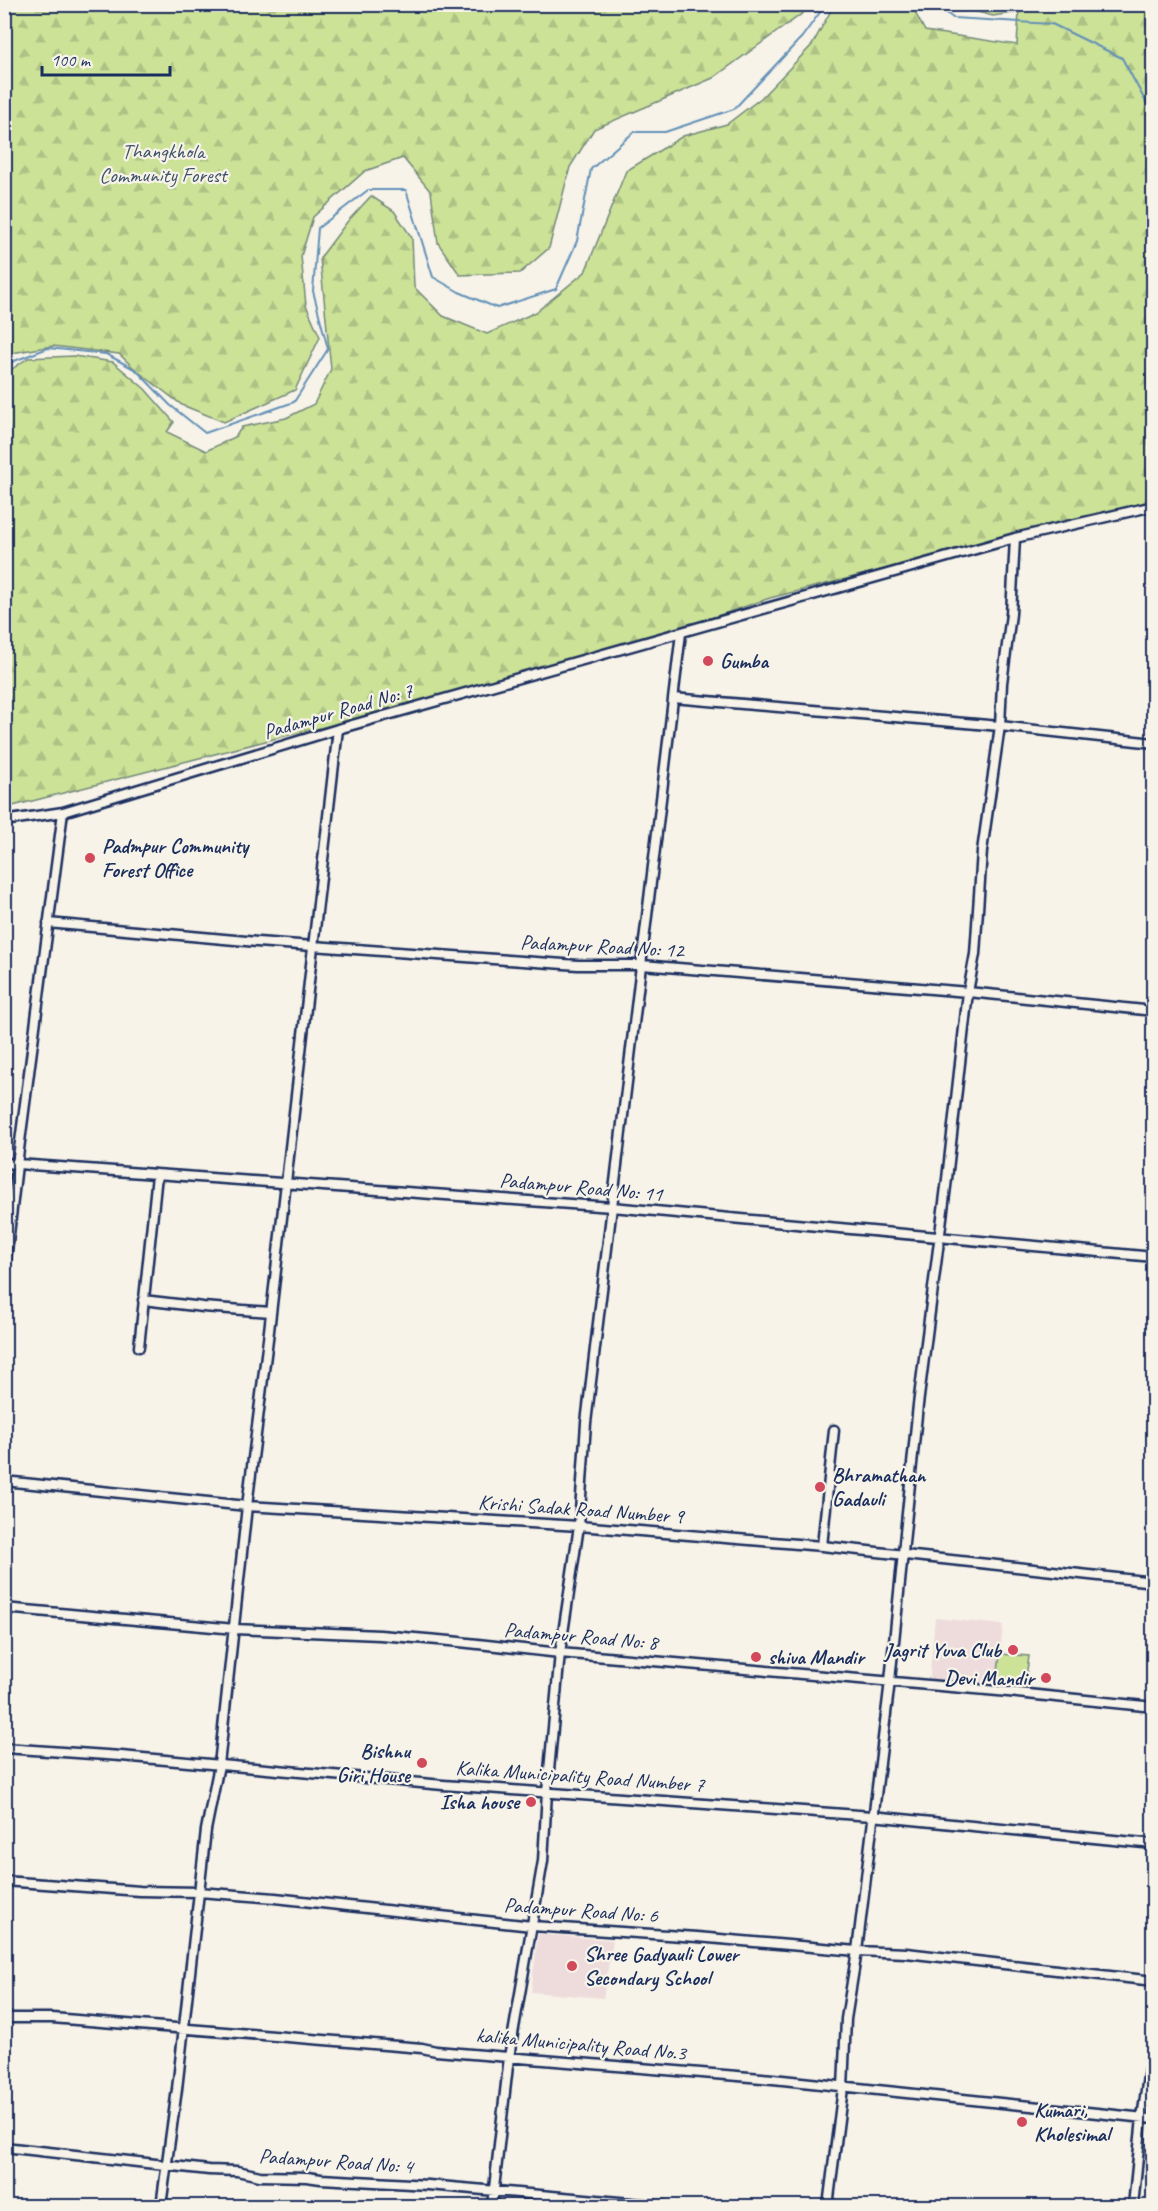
<svg xmlns="http://www.w3.org/2000/svg" width="1158" height="2211" font-family="Caveat,sans-serif">
  <style>
    .built { fill: #eedcdd }
    .green { fill: #cbe297; stroke: #73887a; stroke-width: 1.5 }
    .forest { fill: url(#forest-firs); stroke: #73887a; stroke-width: 1.5 }
    .lines { fill: none; stroke-linecap: round; stroke-linejoin: round }
    .stream { stroke: #6390b8; stroke-width: 2 }
    .minor-casing { stroke: #1b2f5e; stroke-width: 13 }
    .minor { stroke: #f7f3e8; stroke-width: 8 }
    .poi-dot { fill: #d1495b; stroke: #f7f3e8; stroke-width: 2 }
    .labels { text-anchor: middle; dominant-baseline: central; stroke-width: 4.5; stroke-linejoin: round; paint-order: stroke }
    .park-label { font-size: 21px; fill: #3e5369; stroke: #f7f3e8 }
    .poi-label { font-size: 21px; font-weight: bold; fill: #1b2f5e; stroke: #f7f3e8; text-anchor: start }
    .street-label { font-size: 21px; fill: #1b2f5e; stroke: #f7f3e8 }
  </style>
  <defs>
    <pattern id="forest-firs" width="22" height="20" patternUnits="userSpaceOnUse" patternTransform="scale(1.5)"><rect width="22" height="20" fill="#cbe297"/><path d="M5 1l3.5 6h-7zM16 11l3.5 6h-7z" fill="#aec285"/></pattern>
  </defs>
  <rect width="100%" height="100%" fill="#f7f3e8"/>
  <filter id="ink" filterUnits="userSpaceOnUse"><feTurbulence type="fractalNoise" baseFrequency=".0167" numOctaves="2"/><feDisplacementMap in="SourceGraphic" scale="12" xChannelSelector="R" yChannelSelector="G"/><feConvolveMatrix kernelMatrix="1 2 1 2 8 2 1 2 1" color-interpolation-filters="sRGB"/></filter>
  <g filter="url(#ink)">
    <path class="built" d="M935,1618L1003,1625L996,1690L929,1684Z
      M538,1934L613,1940L603,1998L531,1992Z"/>
    <path class="green" d="M1000,1654L1029,1656L1024,1693L996,1690Z"/>
    <path class="forest" d="M5,4H814V5L713,78L594,129L570,167L549,248L520,273L460,275L438,243L431,192L403,158L365,171L313,217L301,256L306,305L320,337L295,390L224,422L182,405L136,370L119,354L53,346L5,354Z
      M834,5H911L925,31L1017,45L1019,12L993,16L950,5H1153V504L1033,532L770,598L529,680L281,737L5,808V374L28,358L74,356L113,362L145,389L174,422L167,432L206,451L235,437L242,427L286,418L314,404L331,369L320,258L347,222L371,196L394,211L412,238L414,287L443,316L487,334L536,312L585,272L626,171L683,136L727,124L761,98L812,45Z"/>
    <g class="lines">
      <path class="stream" d="M934,4L953,18L1052,24L1122,58L1154,117
        M4,365L48,348L106,354L136,370L170,405L205,433L294,402L328,349L313,291L318,228L368,190H406L433,277L459,292L497,308L556,289L577,241L591,169L634,132H665L734,109L802,37L826,4"/>
      <g class="minor-casing">
        <path id="minor" d="M673,698L1000,726L1154,743
          M4,821L63,812L338,729L1015,538L1154,506
          M48,923L257,942L578,965H642L968,992L1154,1011
          M4,1163L612,1207L1154,1257
          M4,1278L17,1165L63,812
          M143,1300L203,1307L271,1312
          M139,1347L157,1175
          M4,1481L247,1506L579,1526L822,1546L1154,1582
          M822,1546L834,1430
          M4,1608L235,1629L380,1635L450,1641L560,1653L998,1691L1154,1707
          M4,1748L121,1756L443,1785L872,1816L1154,1844
          M4,1881L140,1891L199,1892L275,1898L532,1926L697,1937L857,1951L906,1953L1154,1981
          M4,2018H52L422,2048L436,2051L773,2079L1154,2119
          M4,2147L209,2170L237,2171L260,2176L307,2177L321,2179L428,2185L665,2206
          M161,2206L177,2089L206,1830L219,1765L247,1506L269,1331L338,729
          M492,2206L509,2057L543,1861L547,1792L560,1653L579,1526L586,1423L681,633
          M828,2206L843,2088L846,2019L857,1951L890,1681L918,1405L947,1179L968,992L975,954L982,851L1000,726L1002,683L1011,614L1015,538
          M1133,2206L1142,2118L1154,2035"/>
      </g>
      <use href="#minor" class="minor"/>
    </g>
  </g>
  <g class="poi-dot">
    <circle cx="708" cy="661" r="6"/>
    <circle cx="90" cy="858" r="6"/>
    <circle cx="820" cy="1487" r="6"/>
    <circle cx="1013" cy="1650" r="6"/>
    <circle cx="756" cy="1657" r="6"/>
    <circle cx="1046" cy="1678" r="6"/>
    <circle cx="422" cy="1763" r="6"/>
    <circle cx="531" cy="1802" r="6"/>
    <circle cx="572" cy="1966" r="6"/>
    <circle cx="1022" cy="2122" r="6"/>
  </g>
  <g class="labels">
    <g class="park-label">
      <text x="163" y="151">Thangkhola<tspan x="163" dy="24">Community Forest</tspan></text>
    </g>
    <g class="poi-label">
      <text x="720" y="661">Gumba</text>
      <text x="102" y="846">Padmpur Community<tspan x="102" dy="24">Forest Office</tspan></text>
      <text x="832" y="1475">Bhramathan<tspan x="832" dy="24">Gadauli</tspan></text>
      <text x="1001" y="1650" text-anchor="end">Jagrit Yuva Club</text>
      <text x="768" y="1657">shiva Mandir</text>
      <text x="1034" y="1678" text-anchor="end">Devi Mandir</text>
      <text x="410" y="1751" text-anchor="end">Bishnu<tspan x="410" dy="24">Giri House</tspan></text>
      <text x="519" y="1802" text-anchor="end">Isha house</text>
      <text x="584" y="1954">Shree Gadyauli Lower<tspan x="584" dy="24">Secondary School</tspan></text>
      <text x="1034" y="2110">Kumari,<tspan x="1034" dy="24">Kholesimal</tspan></text>
    </g>
    <g class="street-label">
      <text transform="translate(338 711) rotate(-16)">Padampur Road No: 7</text>
      <text transform="translate(602 946) rotate(3)">Padampur Road No: 12</text>
      <text transform="translate(581 1187) rotate(5)">Padampur Road No: 11</text>
      <text transform="translate(581 1509) rotate(4)">Krishi Sadak Road Number 9</text>
      <text transform="translate(581 1636) rotate(5)">Padampur Road No: 8</text>
      <text transform="translate(580 1776) rotate(4)">Kalika Municipality Road Number 7</text>
      <text transform="translate(581 1910) rotate(4)">Padampur Road No: 6</text>
      <text transform="translate(581 2044) rotate(5)">kalika Municipality Road No.3</text>
      <text transform="translate(336 2161) rotate(4)">Padampur Road No: 4</text>
    </g>
  </g>
  <rect width="1158" height="2211" fill="none" stroke="#f7f3e8" stroke-width="24"/>
  <rect x="12" y="12" width="1134" height="2187" fill="none" stroke="#1b2f5e" stroke-width="2" filter="url(#ink)"/>
  <path d="M42 66v9h128v-9" fill="none" stroke="#1b2f5e" stroke-width="3"/>
  <text x="51" y="66" font-size="18" fill="#1b2f5e" stroke="#f7f3e8" stroke-width="4.5" paint-order="stroke">100 m</text>
</svg>
